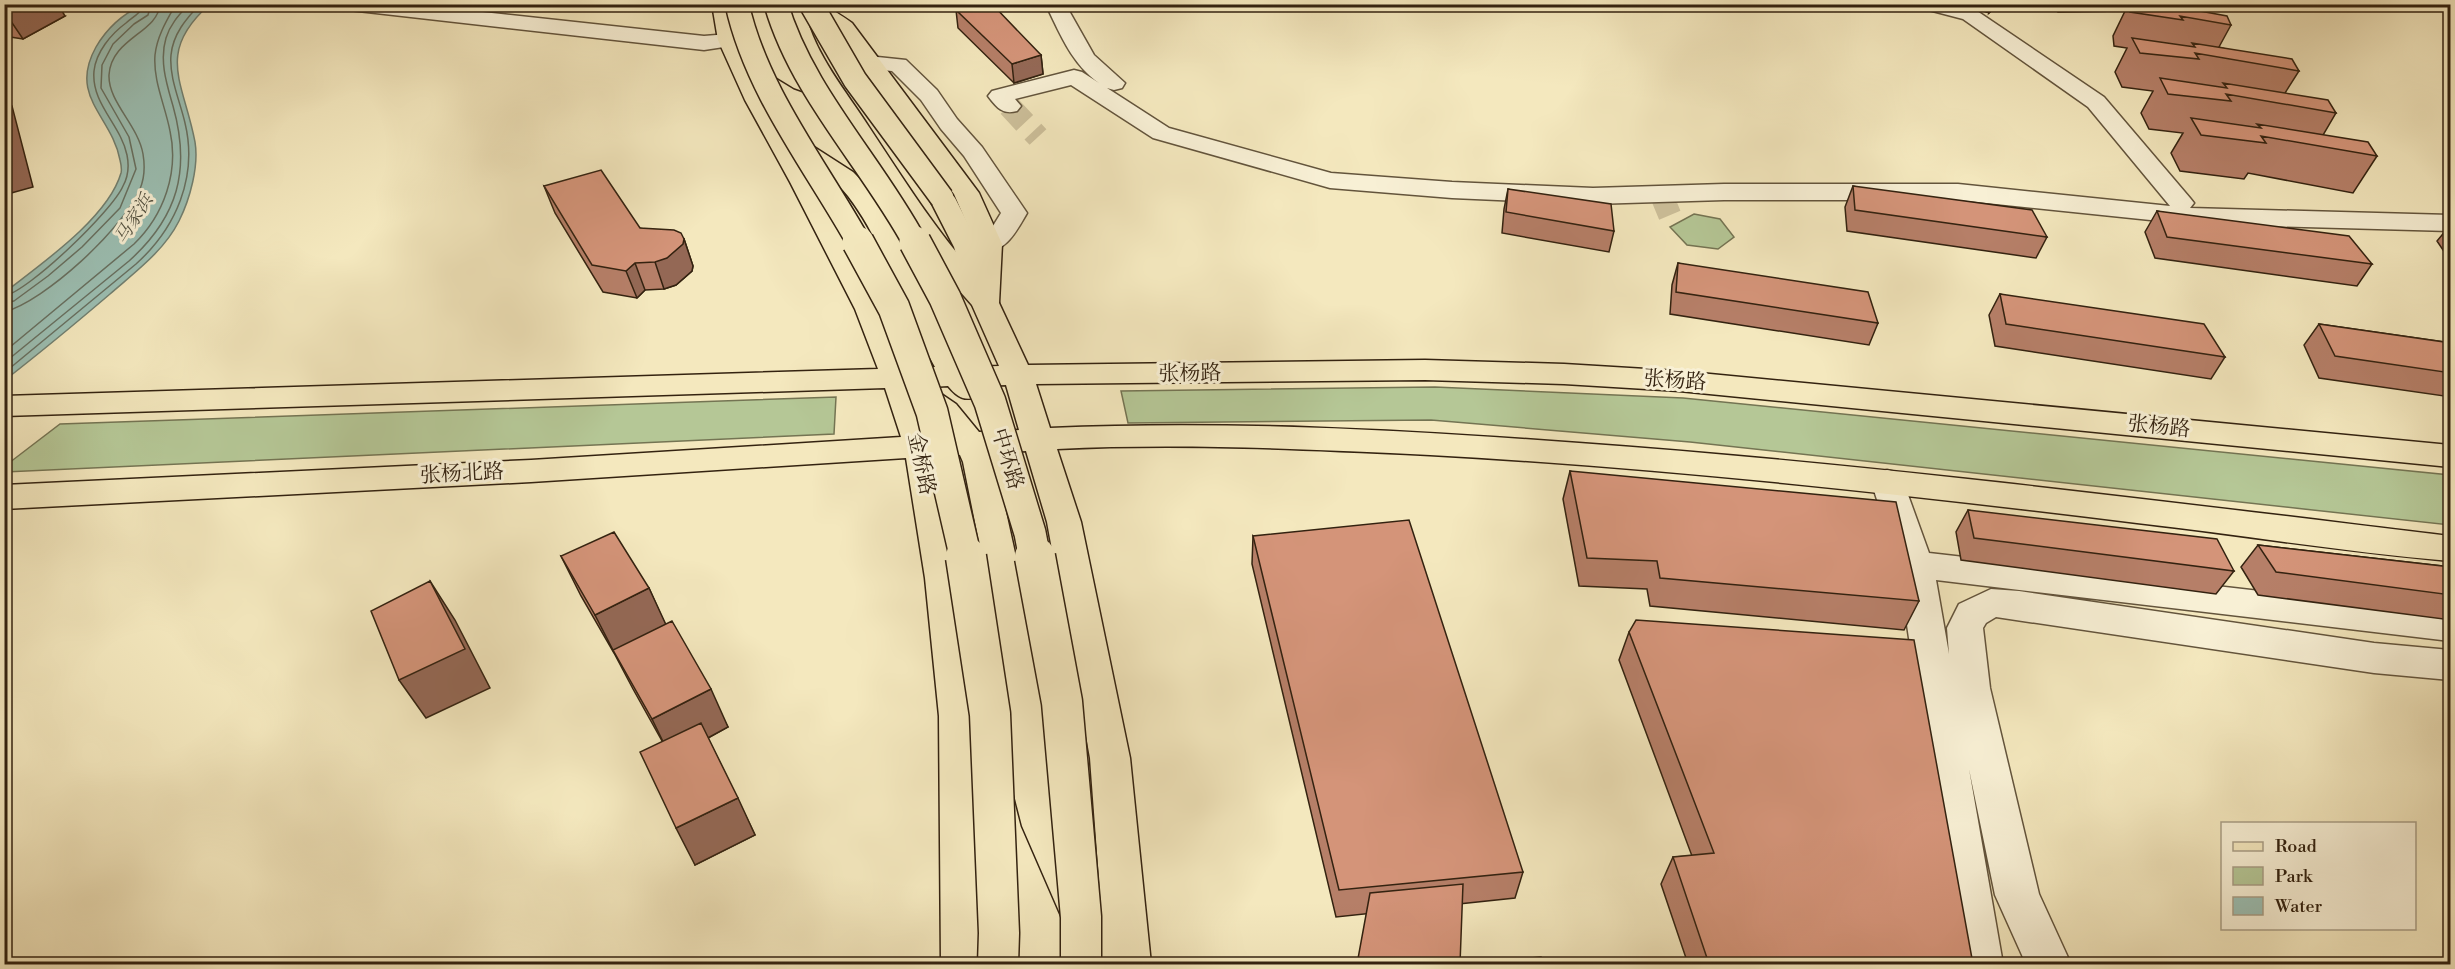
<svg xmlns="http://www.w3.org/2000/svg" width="2455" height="969" font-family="'Libre Bodoni','Noto Serif SC',serif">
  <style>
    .green { fill: #b5c796; stroke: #747453; stroke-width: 1.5 }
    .water { fill: #9cc0b4; stroke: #728172; stroke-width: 1.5 }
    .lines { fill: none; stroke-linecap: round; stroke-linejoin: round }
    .shore { stroke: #687162; stroke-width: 1.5 }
    .minor-tunnel { stroke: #cdc09b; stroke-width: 23; stroke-dasharray: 23 12; stroke-linecap: butt }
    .minor-casing { stroke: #63543c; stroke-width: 3 }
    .major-casing { stroke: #332210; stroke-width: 3 }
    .highway-casing { stroke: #332210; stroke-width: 3 }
    .minor { fill: #f8f0d5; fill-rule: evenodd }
    .major { fill: #f4e8be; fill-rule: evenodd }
    .highway { fill: #f4e8be; fill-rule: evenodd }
    .highway-bridge-far2-casing { stroke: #332210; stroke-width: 26; stroke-linecap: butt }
    .highway-bridge-far1-casing { stroke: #332210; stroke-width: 34; stroke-linecap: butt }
    .highway-bridge-casing { stroke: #332210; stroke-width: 43; stroke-linecap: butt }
    .highway-bridge-far2 { stroke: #f4e8be; stroke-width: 23 }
    .highway-bridge-far1 { stroke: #f4e8be; stroke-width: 31 }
    .highway-bridge { stroke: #f4e8be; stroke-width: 40 }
    .wall { fill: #b67f68; stroke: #332210; stroke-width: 1.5 }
    .shaded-wall { fill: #946855; stroke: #332210; stroke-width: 1.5 }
    .building { fill: #d49479; stroke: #332210; stroke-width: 1.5 }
    .labels { text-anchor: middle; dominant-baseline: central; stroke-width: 6; stroke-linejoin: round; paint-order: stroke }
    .far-water-label { font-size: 18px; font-style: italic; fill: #525141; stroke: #f8f0d5 }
    .street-label { font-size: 21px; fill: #332210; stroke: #f8f0d5 }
  </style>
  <rect width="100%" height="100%" fill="#f4e8be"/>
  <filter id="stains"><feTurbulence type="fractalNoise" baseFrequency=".00333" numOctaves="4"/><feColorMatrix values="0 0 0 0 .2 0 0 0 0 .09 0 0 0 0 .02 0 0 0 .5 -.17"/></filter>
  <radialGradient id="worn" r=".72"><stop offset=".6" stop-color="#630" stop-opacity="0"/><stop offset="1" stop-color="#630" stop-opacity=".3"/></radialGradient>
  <path class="green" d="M1694,214L1720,219L1734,237L1718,249L1687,245L1670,227Z
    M1435,387L1683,398L2450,475V525L1690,442L1431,420L1128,423L1121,391Z
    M836,397L834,434L5,472V466L60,424Z"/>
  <path class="water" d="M142,5H209C155,53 184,83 195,142C199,166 190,199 179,221C164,251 135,272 110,294C76,323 41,352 5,380V292C41,264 108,218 121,173C122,169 121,164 120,160C112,116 68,97 96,47C107,28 123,14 142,5Z"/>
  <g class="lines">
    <path class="shore" d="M4,296C28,292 113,210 123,186C128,177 129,165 127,155C121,125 91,104 94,71C96,52 111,34 126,23C134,16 140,14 144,4
      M4,303L14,301L48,276L82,247L120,208L136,169L129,137L101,88L102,65L113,44L134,24L148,15L151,4
      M4,312C45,301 123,229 140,189C145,177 145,166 143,154C138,125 108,102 109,75C111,38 158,33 160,4
      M4,352L134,244C164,215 179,172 170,131C165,105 153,81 155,55C157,36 167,20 176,4
      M4,363L129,261C178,217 191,170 173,106C167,85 159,61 166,38C170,24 180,14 189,4
      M4,373L136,264C176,228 198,177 185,123C180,101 169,78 171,55C173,34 186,19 200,4"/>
    <path class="minor-tunnel" d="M1009,106L1038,137
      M1661,194L1673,223"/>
    <g class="minor-casing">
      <path id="minor" d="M339,4H410L704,36L729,34L737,35L740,40L737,45L704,50L349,10L342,8Z
        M1049,4H1069L1068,9L1094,55L1125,83L1122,88L1114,90L1107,88L1169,128L1331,173L1452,182L1593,188L1724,184H1958L2170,206L2088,107L1963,19L1921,8L1918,4H1954L1977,11L2104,97L2190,198L2194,203L2190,208L2450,215V231L2189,224L1958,200H1724L1593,204L1452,198L1330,188L1153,138L1071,85L1015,99L1021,106L1017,111C1003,115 997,108 988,96L992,91L1074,70L1082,72L1099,83C1073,65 1061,36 1048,9Z
        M1545,4H1684L1681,8L1674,10H1555L1548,8Z
        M868,56L906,60L937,90L957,119L982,147L1027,213C1016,232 1004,256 980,250L976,244L993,226L1001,213L964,156L941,129L921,100L892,71L860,68L857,63L860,58Z
        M1887,470L1899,473L1903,481L1929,553L2450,613V641L1936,580L1949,654L1947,628L1959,604L1991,589L2019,591L2374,643L2450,650V680L2374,673L1996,617L1986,623L1983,628L1990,688L2039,894L2071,964H2026L1995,895L1969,769L2003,964H1958L1898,565L1871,481L1875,473Z"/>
    </g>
    <g class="major-casing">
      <path id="major" d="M712,4H732L740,40L769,100L788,134L797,136L853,172L867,186L903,243L934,303L953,347L965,367L999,366L972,305L934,262L828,100L794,88L776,77L760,49L746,4H770L785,14L783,4C819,4 821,1 852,23L979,193L1002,244L999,303L1028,365L1425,360L1564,364L1679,371L2450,445V467L1679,391L1564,384L1425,380L1036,384L1050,428C1226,420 1404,430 1579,443C1871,464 2160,501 2450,536V561C2346,552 2241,535 2137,523C1902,494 1666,468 1430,455C1306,449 1181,443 1057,449L1081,522L1130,758L1151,964H1082L1022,826L1012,787L1001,682L983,562L963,462L960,455L938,456L961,578L977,716L986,934L985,964H941L939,716L925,578L906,458L531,482L4,509V485L531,460L901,437L885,388L4,416V396L878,369L855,309L790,182L745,100L718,40ZM805,12L816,16L836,33L954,194L976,244L973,272C934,228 902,177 869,127C846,91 815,55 805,12ZM773,25L790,36L816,81L792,67ZM804,162C819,172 837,181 848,196C887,247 903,312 935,367L908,368L883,309ZM1006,385L1019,430L979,432L956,404L931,387L948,386C958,398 964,401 979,397L983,390L981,386ZM924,411L934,418L946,434L932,435ZM1026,451L1047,522L1090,758L1101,907L1064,826L1052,787L1039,682L1017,562L995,462L991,453Z"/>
    </g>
    <g class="highway-casing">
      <path id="highway" d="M942,190L951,193L955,198L980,247L999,303L995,309L985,312L975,309L971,303L954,247L929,198L933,193Z"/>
    </g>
    <use href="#minor" class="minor"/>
    <use href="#major" class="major"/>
    <use href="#highway" class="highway"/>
    <g class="highway-bridge-far2-casing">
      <path id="highway-bridge-far2" d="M737,4C756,91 816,166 859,243
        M776,4C802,93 872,163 915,243
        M811,4L855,80L942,198"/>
    </g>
    <g class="highway-bridge-far1-casing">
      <path id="highway-bridge-far1" d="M858,242L894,308L932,412L966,559
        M915,242L945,298L990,402L1030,533L1035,559"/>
    </g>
    <g class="highway-bridge-casing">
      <path id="highway-bridge" d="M966,557L990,714L999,933L998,964
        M1035,557L1062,702L1081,917V964"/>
    </g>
    <use href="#highway-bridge-far2" class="highway-bridge-far2"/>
    <use href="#highway-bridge-far1" class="highway-bridge-far1"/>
    <use href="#highway-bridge" class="highway-bridge"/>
  </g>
  <path class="wall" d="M4,4L65,16L23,39L4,36Z
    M1960,4H1999L1989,13Z
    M2046,4H2218L2216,10H2193L2231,25L2219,47L2299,71L2285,93L2336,113L2323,135L2377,156L2353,193L2248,173L2244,179L2180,171L2171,153L2183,133L2149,129L2141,113L2153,91L2122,87L2115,72L2127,48L2114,46L2113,36L2125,11L2058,12Z
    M956,10L1041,55L1043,74L1014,83L958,28Z
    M544,186L640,228L684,239L693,266L692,271L676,285L664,289L645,290L637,298L603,292L555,213Z
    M1853,186L2047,237L2036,258L1847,231L1845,207Z
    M1508,189L1614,231L1609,252L1502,233L1504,209Z
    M2157,211L2372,264L2357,286L2155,258L2145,232Z
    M2451,224V262L2437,241Z
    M1678,263L1878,323L1869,345L1670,314L1672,285Z
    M2000,294L2225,357L2211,379L1995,346L1989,315Z
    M2319,324L2451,343V397L2319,378L2304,345Z
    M1570,471L1919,601L1904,630L1650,606L1647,589L1579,586L1563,499Z
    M1968,510L2234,571L2216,594L1961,560L1956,532Z
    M1253,536L1523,872L1515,898L1336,917L1252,564Z
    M2258,545L2451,567V620L2258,595L2241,567Z
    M561,556L649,588L665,624L728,727L708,738L755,835L695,865L662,741L633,689L614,653L581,596Z
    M1629,632L1973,964H1688L1661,884L1673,857L1692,856L1619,660Z"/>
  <path class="shaded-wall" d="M4,4H58L65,16L23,39L4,11Z
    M1992,4H1999L1989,13Z
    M1041,55L1043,74L1014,83L1012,64Z
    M4,95L12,106L33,187L4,195Z
    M684,239L693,266L692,271L676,285L664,289L655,262Z
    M635,263L645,290L637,298L626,271Z
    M430,581L455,620L490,688L426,718L399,680Z
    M649,588L667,627L615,654L595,615Z
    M711,689L728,727L671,758L652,719Z
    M738,798L755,835L695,865L676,828Z"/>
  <path class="building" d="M973,4H992L1041,55L1012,64L956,10Z
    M2130,4H2142L2179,11L2178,7L2227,16L2231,25L2180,16L2183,20L2130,12Z
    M2132,38L2195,47L2192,43L2292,59L2299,71L2195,53L2199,59L2140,53Z
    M2160,78L2227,88L2223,83L2328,100L2336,113L2226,94L2231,101L2168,94Z
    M2191,118L2261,128L2257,124L2368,142L2377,156L2261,136L2266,143L2201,135Z
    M4,141L7,151L4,152Z
    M601,170L640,228L674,230L681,233L684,239L683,244L667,258L655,262L635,263L626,271L592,265L544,186Z
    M1853,186L2032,210L2047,237L1855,210Z
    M1508,189L1611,204L1614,231L1506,212Z
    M2157,211L2349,236L2372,264L2167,237Z
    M1678,263L1868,292L1878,323L1676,292Z
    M2000,294L2204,324L2225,357L2006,324Z
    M2319,324L2451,343V373L2335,356Z
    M1570,471L1896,502L1919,601L1660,578L1657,561L1587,558Z
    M1968,510L2217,539L2234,571L1974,538Z
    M1409,520L1523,872L1339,890L1253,536Z
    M614,532L649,588L595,615L561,556Z
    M2258,545L2451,567V595L2276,572Z
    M430,581L465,649L399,680L371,611Z
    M1636,620L1914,640L1973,964H1709L1673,857L1714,853L1629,632Z
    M672,621L711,689L652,719L613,650Z
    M701,723L738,798L676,828L640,752Z
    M1463,884L1460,964H1357L1370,893Z
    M1541,957L1543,964H1462Z"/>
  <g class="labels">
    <g class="far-water-label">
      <text transform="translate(134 219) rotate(-58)">马家浜</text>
    </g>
    <g class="street-label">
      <text transform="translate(1190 374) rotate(-1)">张杨路</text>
      <text transform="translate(1675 381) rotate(4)">张杨路</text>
      <text transform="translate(2159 427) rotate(6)">张杨路</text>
      <text transform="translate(1007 459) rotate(73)">中环路</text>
      <text transform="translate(921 464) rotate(78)">金桥路</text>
      <text transform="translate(462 474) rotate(-3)">张杨北路</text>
    </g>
  </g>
  <rect width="2455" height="969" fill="none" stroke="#f4e8be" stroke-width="24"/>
  <rect x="6" y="6" width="2443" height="957" fill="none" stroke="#332210" stroke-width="3"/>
  <rect x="12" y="12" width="2431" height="945" fill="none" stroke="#332210" stroke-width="1.5"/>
  <rect x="2221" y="822" width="195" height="108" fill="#f8f0d5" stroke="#a99e86" stroke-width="1.5"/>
  <rect x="2233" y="842" width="30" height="9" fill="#f4e8be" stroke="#a99e86" stroke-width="1.5"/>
  <text x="2275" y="852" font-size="18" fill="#332210">Road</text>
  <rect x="2233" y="867" width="30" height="18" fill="#b5c796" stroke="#a99e86" stroke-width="1.5"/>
  <text x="2275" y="882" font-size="18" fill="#332210">Park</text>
  <rect x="2233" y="897" width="30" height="18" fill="#9cc0b4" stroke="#a99e86" stroke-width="1.5"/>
  <text x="2275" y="912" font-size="18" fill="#332210">Water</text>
  <rect width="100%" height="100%" filter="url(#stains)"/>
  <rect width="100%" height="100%" fill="url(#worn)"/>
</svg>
